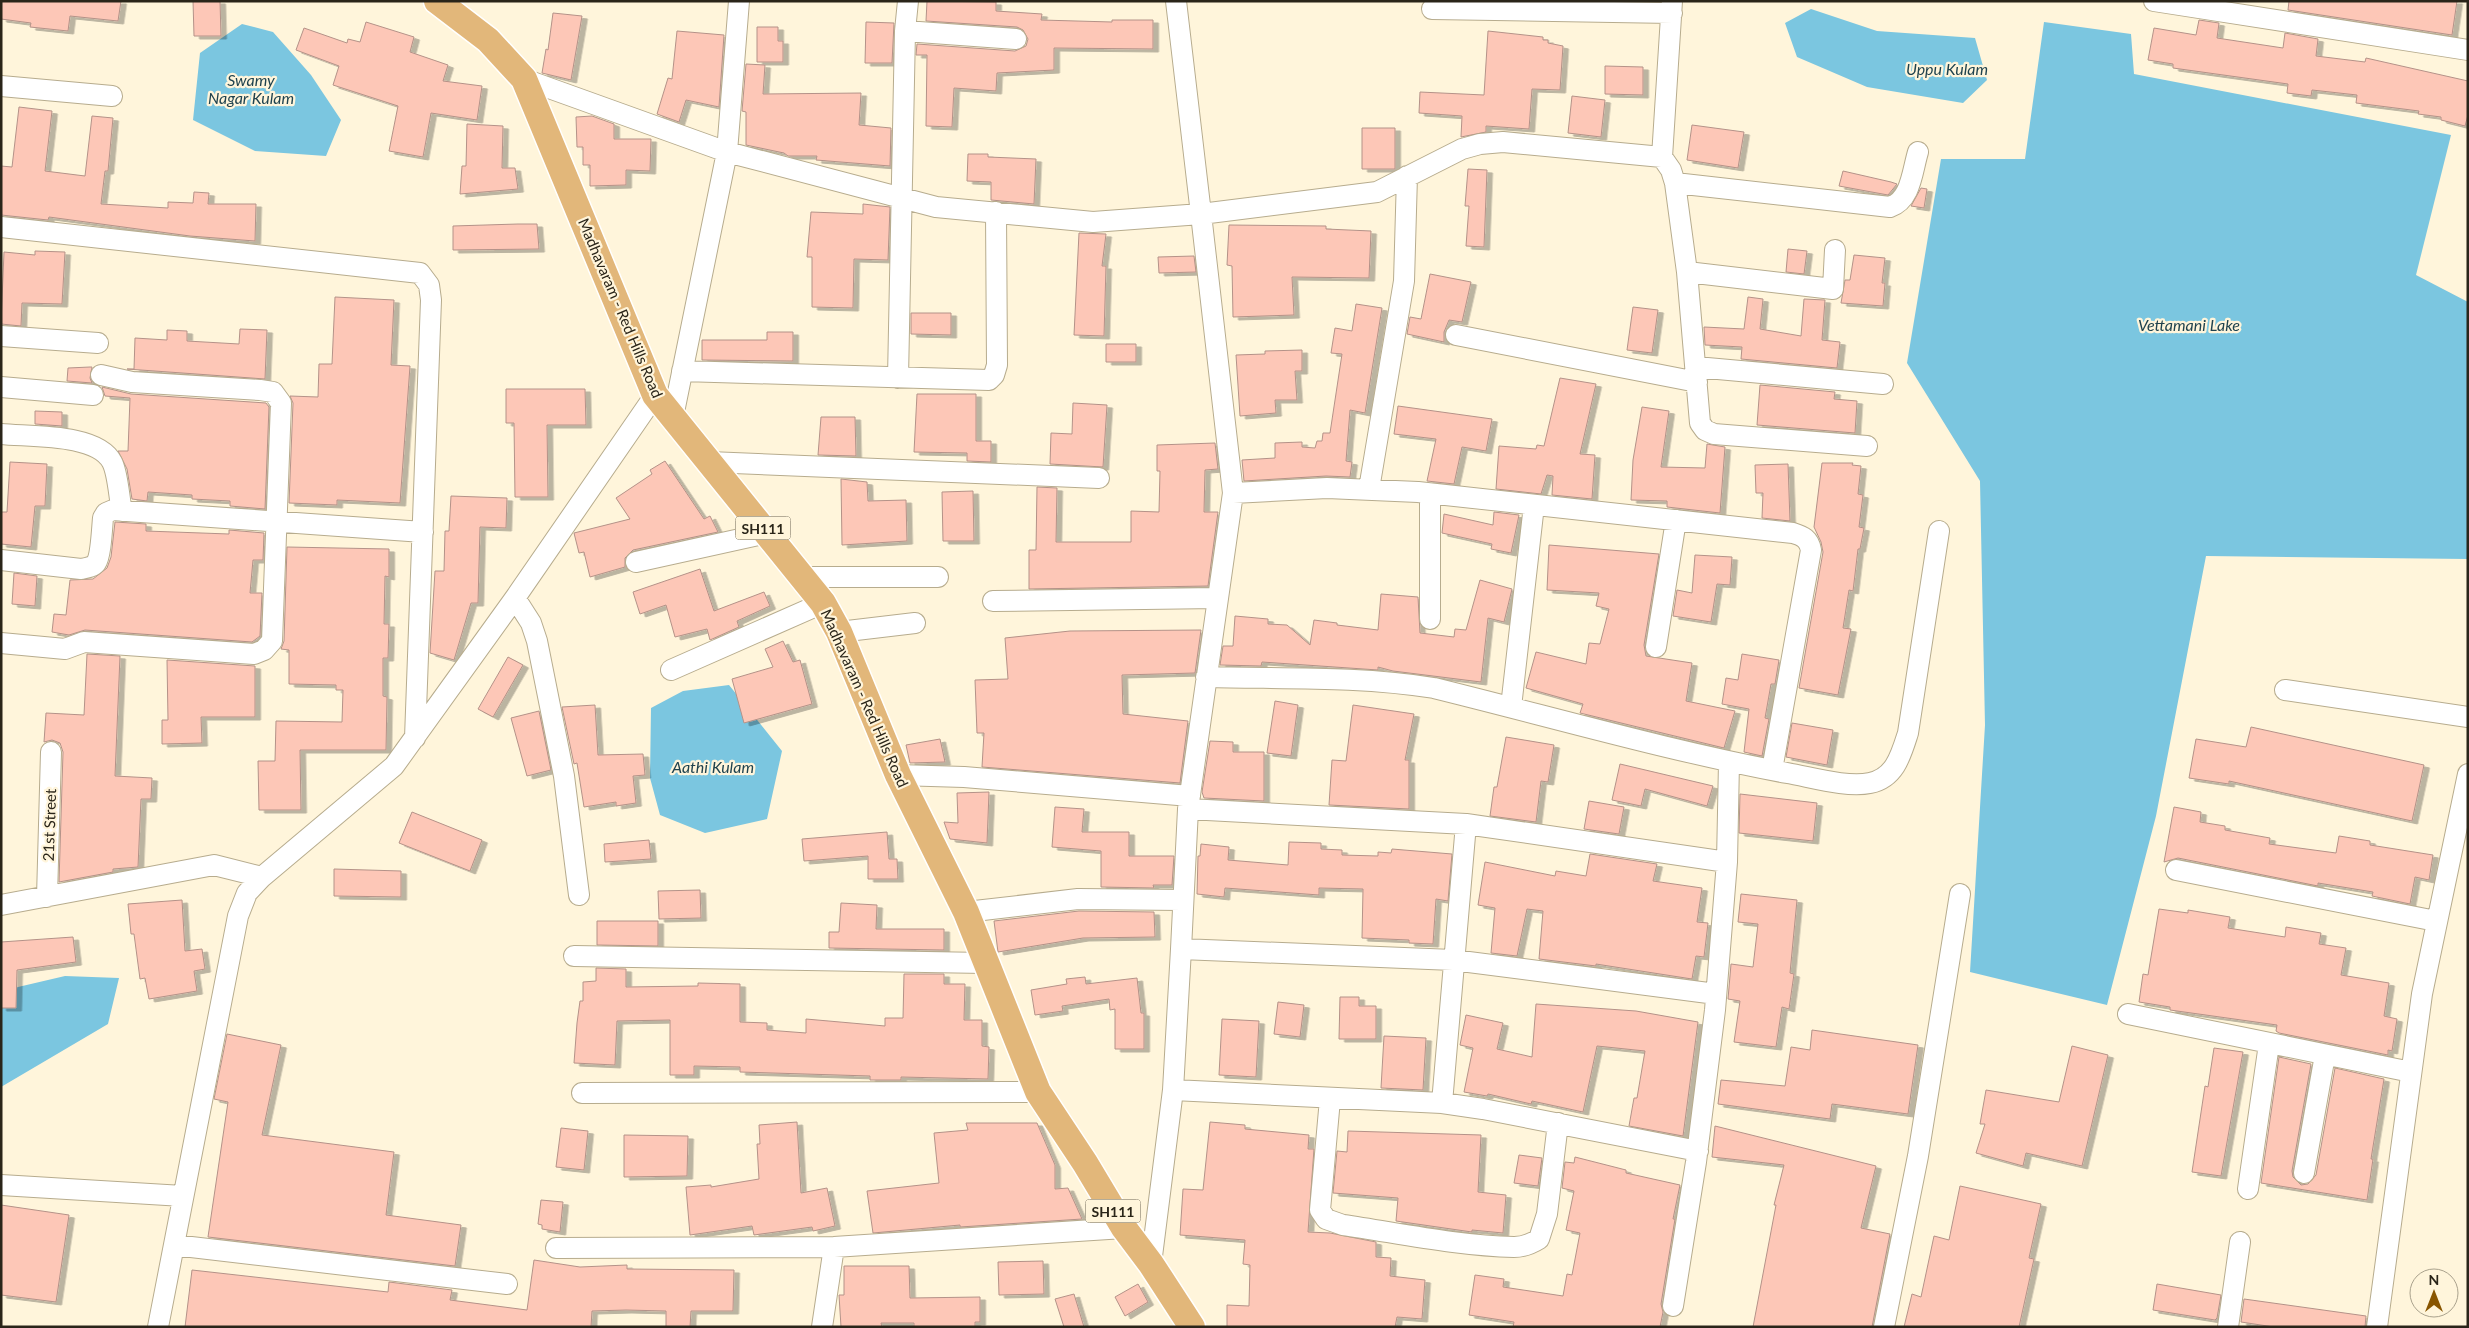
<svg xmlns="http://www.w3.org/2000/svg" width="2469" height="1328" font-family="Lato,sans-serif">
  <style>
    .water { fill: #7bc6e0 }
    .building { fill: #fdc7b7; stroke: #b49288; filter: url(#shadow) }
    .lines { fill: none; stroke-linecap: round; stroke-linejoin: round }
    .minor-casing { stroke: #b7ac8e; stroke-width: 22 }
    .major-casing { stroke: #fff; stroke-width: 29 }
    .minor { stroke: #fff; stroke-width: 20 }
    .major { stroke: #e2b77a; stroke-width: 26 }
    .labels { text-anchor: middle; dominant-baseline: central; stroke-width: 4.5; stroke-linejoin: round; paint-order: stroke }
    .shield { fill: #fff5db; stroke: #6a6353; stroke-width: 1 }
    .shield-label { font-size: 14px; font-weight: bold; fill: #2a2519 }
    .street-label { font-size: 15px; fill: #2a2519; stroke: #fff5db }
    .water-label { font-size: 16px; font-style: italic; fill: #1f424e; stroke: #fff5db }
  </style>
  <defs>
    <filter id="shadow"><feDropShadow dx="5.5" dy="3" stdDeviation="0" flood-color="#0004"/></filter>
  </defs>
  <rect width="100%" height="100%" fill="#fff5db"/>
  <path class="water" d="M1811,9L1877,31L1975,38L1987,80L1963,103L1867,87L1797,57L1785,23Z
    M2044,22L2131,34L2134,74L2451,135L2416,275L2468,302V559L2206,556L2156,816L2107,1005L1970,972L1985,725L1980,481L1907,363L1941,159H2025Z
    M242,24L273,32L311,75L341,120L326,156L255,151L193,120L200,53Z
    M729,685L782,751L767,819L705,833L660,815L650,778L651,708L683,691Z
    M65,976L119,978L108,1024L1,1087V991Z"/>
  <path class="building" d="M1,1H121L118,21L70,16L68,31L30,27L31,23L1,19Z
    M193,1H220L221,36H194Z
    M927,1L996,2V11L1042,14L1041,20L1112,22V20H1153V49L1054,48V70L997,73L996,91L954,88L952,127L926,126L927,55H916L917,44L1015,51L1026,46L1028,39L1023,30L1017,27L926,21Z
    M2289,1H2457L2452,35L2288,10Z
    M553,13L582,16L571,80L542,73L546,49L548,50Z
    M2199,20L2219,23L2217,38L2283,48L2285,33L2318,39L2316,56L2365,62L2366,58L2468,81V115L2465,126L2441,120V117L2418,114L2419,111L2356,103L2357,95L2312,90L2311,96L2287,93L2288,84L2173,68V64L2148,60L2154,28L2196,35Z
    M366,22L414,37L410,52L448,65L443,81L482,86L477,120L431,113L423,157L389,151L398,106L333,85L339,66L296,50L304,28L347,43L348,39L360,42Z
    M866,22L894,23L892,63H865Z
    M757,27H778V41H783V62H757Z
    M677,31L724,35L719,107L686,100L679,122L657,114L668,78L672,79Z
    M1488,31L1543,37V40H1548V43L1563,46L1560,90L1532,89L1529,129L1486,126V132L1461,137L1462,116L1419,113L1420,92L1484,95Z
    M746,64L765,65L763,94L861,93L859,125L891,128L890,166L816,160L817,156H788L784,153L746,145V112L742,111Z
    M1605,66L1643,67V95L1605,94Z
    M1572,96L1605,100L1601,137L1568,133Z
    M19,107L52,111L45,171L85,176L92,116L113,118L108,171H105L101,204L168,208V202L193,203L194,192L209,193L208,204H256L255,241L190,236L49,217L48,220L1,215V166L12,167Z
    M592,116L614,124V139H651L650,171L626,170V185L590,186V165H583V147H577L576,117Z
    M467,124L503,126L502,168H515L518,189L460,194L462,166H466Z
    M1692,125L1744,132L1738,168L1687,160Z
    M1362,128H1395V169H1362Z
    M968,154H988V157L1036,159L1034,204L991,200V182L967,181Z
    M1468,169L1487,170L1484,247L1466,246L1469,206H1465Z
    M1843,171L1891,182L1897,184L1888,195L1839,186Z
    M1921,188L1927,189L1924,208L1911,206Z
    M863,204L890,207L888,260L854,259L853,308L812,307V257H807L811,212L863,214Z
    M518,224H537L539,249L453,250V226Z
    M1229,225L1326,226V229L1371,231L1369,278L1292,277L1294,315L1233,317L1232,266L1227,265Z
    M1079,233L1106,234L1102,266H1106L1104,336L1074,335Z
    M1788,249L1807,251L1804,274L1786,272Z
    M35,251L65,252L62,304L22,303L21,326L1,324L4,252L35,255Z
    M1854,255L1885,258L1882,283H1885L1883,306L1841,303L1845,280H1850Z
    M1194,256L1196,272L1159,273L1158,257Z
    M1430,274L1471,282L1462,322L1449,320L1444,332V342L1407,334L1410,317L1421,319Z
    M335,297L394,300L391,365L410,366L400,503L337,500V505L289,503L293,403L290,396L318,397L319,364H332Z
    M1748,297L1763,299L1760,329L1801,336L1804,299L1825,300L1822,340L1840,342L1837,368L1741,359L1742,347L1705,345L1704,327L1744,329Z
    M1356,304L1382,308L1365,413L1350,410L1346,461L1352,462L1350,477L1326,476L1244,481L1242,460L1275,458V443L1302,442V447L1315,448L1317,441H1322L1323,433H1330L1342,354L1331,353L1335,328L1352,331Z
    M1633,307L1658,310L1652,353L1627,350Z
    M911,313H951V335L911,334Z
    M240,329L267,330L265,379L127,369H134L135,338L167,340V330L187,331V341L239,344Z
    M767,332H793V361L702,360V340H767Z
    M1106,344H1136V362H1106Z
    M1302,350V371H1295L1297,400H1275L1276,413L1240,416L1236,355L1265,354V351Z
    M90,367H92L90,378L92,383L67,381L68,368Z
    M1560,378L1596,384L1580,454L1595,455L1592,499L1552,495L1553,476L1547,475L1541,494L1496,489L1499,446L1536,449L1537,445L1544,446Z
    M1760,385L1835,392L1834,399L1857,401L1855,433L1757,425Z
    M102,387L131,394L266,403L269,407L265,509L230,506V501L192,499V495L148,492L147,501L132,499L127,469L118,451H128L130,398L105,396Z
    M506,389H585L586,425H547L548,497H515L514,423H506Z
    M917,394H976V441H991V462L967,461V453L914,452Z
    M1073,403L1107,405L1103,467L1050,464L1051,433L1072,434Z
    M1398,406L1492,419L1486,451L1462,447L1454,484L1427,481L1436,439L1394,434Z
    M1642,407L1669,411L1661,467L1705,468L1707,444L1725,447L1720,513L1667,507V501L1631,500L1633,460Z
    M35,411L62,412V426L35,424Z
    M821,417H855L856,456L818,455Z
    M1215,443L1218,469L1205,470L1204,512H1218L1208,586L1029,589V550H1036L1037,487L1057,488L1056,542H1131V511L1159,512L1160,471H1157V445Z
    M665,461L704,519L710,516L718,532L633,550L625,558V567L590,577L584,552L579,553L574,533L630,519L616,498L652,474L650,470Z
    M10,462L47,464L45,506H35L31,547L1,544V512H7Z
    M1822,463H1853L1852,465L1861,466L1858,494L1863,495L1859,527L1864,528L1860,549H1858L1853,591L1849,590L1843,628L1851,629L1838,695L1799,688L1823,552L1821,542L1814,527Z
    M1788,464L1790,521L1762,518L1763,493H1756L1755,465Z
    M841,479L867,482L868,501L906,500L907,541L842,545Z
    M973,491L974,541H943L942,492Z
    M451,496L507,498L506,528L480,527L478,603H471L454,660L430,653L435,571H444L445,531H449Z
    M1494,512L1519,515L1511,553L1491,549L1492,544L1442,533L1444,514L1493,525Z
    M115,522L146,524V531L229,534V530L264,533L263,560H253L250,593H262L260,636L252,642L85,630L69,635L52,632L54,614L66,615L70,580L93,579L107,568L111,557Z
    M1549,545L1659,554L1644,645L1646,656L1692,663L1686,701L1735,711L1724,748L1580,713L1583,704L1526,688L1536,652L1586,664L1589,643L1600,644L1609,609L1596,606L1599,593L1547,590Z
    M287,547L389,549V577L385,576L384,624H389L388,658H383V696L387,697L386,750H300L301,810H259L258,761H275L276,721L342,722L343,690H336V685L289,684V650L281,649L284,641Z
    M1695,555L1732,557L1730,585L1717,584L1711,622L1673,616L1677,590L1692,593Z
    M700,569L714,611L764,592L770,606L737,621L739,627L710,640L707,629L675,637L666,605L640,614L633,592Z
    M14,573L37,576L35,606L12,604Z
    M1480,580L1512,589L1504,622L1488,618L1481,682L1393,671L1378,667V670L1262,662L1261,666L1220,665L1223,646H1233L1235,616L1268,619V624L1287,625L1310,645L1314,620L1337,623V625L1378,630L1381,594L1418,597L1420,633L1454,637L1455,629L1466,630Z
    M1201,630L1195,673L1122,675L1123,714L1188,721L1180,783L982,767L984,733H977L975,680L1008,679L1005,638L1070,631Z
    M783,641L793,662L800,660L812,704L744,723L732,679L773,667L765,649Z
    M87,654L120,656L115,776L152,778L151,799H141L138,867L113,869V872L59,882L63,752L60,743L52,740L44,742L46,713L84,715Z
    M1742,654L1779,660L1775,684H1771L1765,718L1769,719L1762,756L1744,752L1749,709L1722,704L1726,678L1738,680Z
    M508,657L523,665L493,717L478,709Z
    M167,660L255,666V717H201L202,743L162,744V720H168Z
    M1275,701L1298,705L1291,756L1267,753Z
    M595,705L598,755L643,754L645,775L633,776L636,803L616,806V802L584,807L577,763L574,764L562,707Z
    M1353,705L1414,714L1405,760H1409V809L1329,805L1332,760L1346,761Z
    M539,711L551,770L527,776L511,718Z
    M1792,723L1833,730L1827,765L1786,757Z
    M2251,727L2424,765L2412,821L2229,781V784L2189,778L2196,739L2246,747Z
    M1506,737L1554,745L1548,782L1541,781L1536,822L1490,816L1494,787H1497Z
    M940,739L945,762L910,763L906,745Z
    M1210,741L1233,742V752H1264V801L1204,798L1202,792Z
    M1620,764L1713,786L1707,806L1645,789L1641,806L1612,800Z
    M989,792L987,843L950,839L944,822L958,823L957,793Z
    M1740,794L1817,803L1813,841L1739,833Z
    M1589,801L1624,807L1619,834L1584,829Z
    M1055,807L1084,809L1082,832H1129V856H1174L1172,885H1153L1154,888L1101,887V851L1052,847Z
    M2174,807L2201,812L2200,822L2225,826V830L2270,838L2269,844L2336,853L2339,836L2370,841V845L2433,855L2429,880L2415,877L2410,904L2372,896L2373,892L2318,883V886L2178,858L2164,862Z
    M412,812L482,840L470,871L399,843Z
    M887,832L889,859H897L898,879H868V856L804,861L802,839Z
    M649,840L651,859L605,862L604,844Z
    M1289,842L1321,843V849L1342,850V855L1378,856V852L1391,853L1392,849L1452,854L1448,901L1436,899L1433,944L1409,943V940L1362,938L1363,889L1319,888V895L1225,888L1224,897L1197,894L1198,856H1200L1201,844L1229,847L1228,860L1288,865Z
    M1590,854L1657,864L1653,881L1702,888L1697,922L1708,923L1704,957L1696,956L1692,979L1596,964V966L1539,959L1543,911L1527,909L1517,956L1491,953L1495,908L1478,905L1485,862L1555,876L1556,871L1586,876Z
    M334,869L401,871V897L334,896Z
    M700,890L701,918L659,919L658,891Z
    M1741,894L1797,900L1790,973L1794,974L1789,1009L1782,1007L1776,1047L1734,1042L1740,1001L1728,999L1731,964L1753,967L1758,924L1738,922Z
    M182,900L185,951L202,949L205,969L194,971L197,991L149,999L145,978L140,979L134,934H131L128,904Z
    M841,903L877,905L876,929H944V950L829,948V932H839Z
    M2159,909L2188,913V910L2230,917L2228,928L2285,937L2286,927L2321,933L2319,944L2346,948L2341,975L2389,983L2384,1016L2397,1019L2392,1051L2388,1050V1055L2279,1033L2276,1031L2277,1025L2170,1010V1007L2139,1002L2143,974L2148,975Z
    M1079,911L1154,912L1155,937L1083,938L998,952L994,921Z
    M597,921H658V946L597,945Z
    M73,937L76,962L17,970L16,1008H1V942Z
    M596,968L626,969V987L698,986V983L740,984V1022L767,1023V1030L806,1033V1019L885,1026V1018H903L904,974H944V984H965L964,1020H982V1046L989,1047L988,1079L901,1077V1080H870V1076L740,1072V1067L694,1066V1075H670V1020L617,1021L615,1065L574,1063L577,1023L580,1001H583V982L596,981Z
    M1085,977L1086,984L1137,978L1141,1013H1144V1049H1115V1009L1110,1010L1109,999L1062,1006L1063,1011L1035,1015L1031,990L1067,984L1066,979Z
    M1340,997H1359V1006H1376V1039H1339Z
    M1278,1002L1304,1005L1300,1037L1274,1034Z
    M1536,1004L1636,1011L1698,1022L1683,1136L1629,1126L1634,1098H1637L1645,1051L1597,1046L1583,1112L1532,1101L1531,1104L1488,1094L1487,1096L1464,1092L1473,1048L1460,1045L1466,1015L1503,1023L1497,1049L1532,1057Z
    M1222,1019L1259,1021L1256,1077L1219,1075Z
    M1812,1030L1918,1045L1908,1114L1832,1104L1830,1119L1718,1104L1721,1080L1785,1086L1791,1047L1810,1050Z
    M227,1034L281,1045L262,1135L394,1152L386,1215L461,1225L455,1266L208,1237L228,1102L214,1099Z
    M1384,1036L1426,1038L1423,1090L1381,1088Z
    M2072,1046L2108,1055L2082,1166L2026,1153L2023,1166L1976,1153L1985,1124H1980L1986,1090L2059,1102Z
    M2214,1048L2243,1052L2221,1176L2192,1172L2205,1086L2208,1087Z
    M2279,1057L2311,1064L2292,1171L2293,1177L2301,1185L2308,1184L2316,1175L2335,1068L2384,1079L2371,1159H2373L2367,1200L2261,1183Z
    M797,1122L801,1193L827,1188L835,1226L813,1231L812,1227L754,1235L752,1226L690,1235L686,1187L711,1185V1187L759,1179L757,1144H760L759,1125Z
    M1210,1122L1245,1125V1129L1309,1135L1308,1149H1314L1308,1232L1330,1233L1376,1242V1257L1391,1258L1390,1276L1425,1280L1422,1319L1397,1317L1395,1327H1227V1305L1249,1306L1250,1265L1243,1264L1245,1240L1180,1235L1183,1189L1203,1190Z
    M966,1123H1037L1055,1165V1189L1068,1188L1082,1219L960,1227V1225L873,1233L867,1191L939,1183L934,1133L968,1130Z
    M1715,1126L1876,1166L1861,1228L1890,1234L1872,1327H1753L1776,1205H1774L1784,1165L1712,1157Z
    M561,1128L588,1131L584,1170L556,1167Z
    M1348,1131L1481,1135L1478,1192L1506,1195L1503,1233L1472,1230V1232L1396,1221L1398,1198L1333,1193L1337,1151L1347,1152Z
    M624,1135L688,1136L687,1176L624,1177Z
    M1519,1155L1542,1158L1538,1186L1514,1183Z
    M1575,1157L1626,1170V1173L1680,1185L1673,1219H1675L1661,1304L1663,1312L1660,1327H1513L1514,1322L1469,1315L1475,1275L1504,1279L1503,1287L1563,1296L1567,1274L1572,1275L1580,1233L1566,1230L1574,1191L1562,1188L1565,1162L1574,1163Z
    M1960,1186L2041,1204L2029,1258L2034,1259L2019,1327H1904L1912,1294L1921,1297L1934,1236L1949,1240Z
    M541,1200L563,1202L560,1232L542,1229V1225L538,1224Z
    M1,1205L69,1215L56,1302L1,1295Z
    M534,1260L580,1267L627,1265V1269L734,1270L733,1311H691L690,1327H666V1311L626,1310L592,1311L591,1327H185L192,1270L388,1292L389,1282L452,1290L450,1300L527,1310Z
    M1043,1261L1044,1294L999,1295L998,1262Z
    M844,1266H909L910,1298L980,1297V1322H975V1327H914V1323H881L882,1327H841L839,1295H844Z
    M1138,1284L1148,1302L1125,1316L1115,1297Z
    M2157,1284L2221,1295L2217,1318L2215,1320L2153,1310Z
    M1074,1294L1084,1327H1064L1055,1299Z
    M2244,1299L2366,1316L2365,1327H2274L2241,1322Z"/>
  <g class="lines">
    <g class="minor-casing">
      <path id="minor" d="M2154,1L2468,50
        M1432,9L1672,13
        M905,31L1016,39
        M524,79L727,152L739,1
        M1,86L112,96
        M1662,157L1671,170L1675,183L1687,272L1700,423L1705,430L1714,434L1867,446
        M1675,183L1890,207C1911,200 1912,172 1918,152
        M1,227L420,273L429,285L431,300L415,738
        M1687,272L1833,289L1835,250
        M1456,335L1697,382
        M1,336L98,343
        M1696,367L1883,384
        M682,371L989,380L994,375L997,365L996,212
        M898,378L905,31L908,1
        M1,387L93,395
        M673,417L727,152L936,207L1093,222L1201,214L1176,1
        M1,434C30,437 97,433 112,462C118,473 119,498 122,511
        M709,462L1099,478
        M1369,489L1404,281L1407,176
        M1233,493L1201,214L1377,192L1462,149L1480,144L1503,142L1662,157L1672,1
        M1430,494V619
        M1,560L81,569C86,568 93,567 96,563C101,556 102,528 103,518L106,513L113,510L423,532
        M636,562L767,533
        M802,577H938
        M515,598L531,623L537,641L564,776L579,895
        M993,601L1217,598
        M839,632L915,623
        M1,643L65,649L84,642L254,654L264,650L272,641L281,403L273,392L260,390L132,382L101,375
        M1656,647L1676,520
        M671,670L823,603
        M1206,677C1282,679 1359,676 1434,688C1552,717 1669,751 1787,773C1811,777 1847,788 1870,783C1895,778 1901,755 1908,733L1939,531
        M2285,690L2468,717
        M1511,707L1534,505
        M898,775L964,777L1190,796
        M1188,809L1466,824L1727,862L1729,762
        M2176,870L2436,921
        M47,897L51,752
        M1,905L214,865L262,877
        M966,912L1078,899L1182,900
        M1181,949L1188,809L1233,493L1327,488L1418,492L1793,533C1803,536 1809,539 1811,550L1772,770
        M574,956L985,963
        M2128,1014L2411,1072
        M1173,1090L1442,1103L1483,1109L1698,1151
        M582,1093L1038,1092
        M1330,1099L1320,1210L1326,1219L1343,1225C1398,1233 1458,1246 1514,1247C1523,1247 1531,1244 1539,1239L1547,1214L1558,1123
        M1442,1103L1466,824
        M2304,1173L2325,1055
        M1,1185L183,1196
        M2248,1189L2269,1044
        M174,1245L507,1284
        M556,1248L834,1247L1124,1228
        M1151,1264L1173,1090L1181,949L1453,960L1716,994
        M1673,1306L1696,1162L1715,1010L1727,862
        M158,1327L238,916L247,893L262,877L394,766L515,598L655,395
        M822,1327L834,1247
        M1884,1327L1918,1156L1960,894
        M2228,1327L2240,1242
        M2377,1327L2422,994L2468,774"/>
    </g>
    <g class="major-casing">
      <path id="major" d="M437,1L488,40L524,79L655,395L823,603L839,632L898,775L966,912L1038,1092L1085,1163L1124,1228L1151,1264L1192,1327"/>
    </g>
    <use href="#minor" class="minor"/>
    <use href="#major" class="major"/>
  </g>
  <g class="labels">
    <g class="shield">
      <rect x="735.5" y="516.5" width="55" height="23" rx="4"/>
      <rect x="1085.5" y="1199.5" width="55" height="23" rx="4"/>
    </g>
    <g class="shield-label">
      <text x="763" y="528">SH111</text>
      <text x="1113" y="1211">SH111</text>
    </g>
    <g class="street-label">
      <text transform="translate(621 308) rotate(67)">Madhavaram - Red Hills Road</text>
      <text transform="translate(865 698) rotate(66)">Madhavaram - Red Hills Road</text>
      <text transform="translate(49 825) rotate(-88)">21st Street</text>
    </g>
    <g class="water-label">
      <text x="1947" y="68">Uppu Kulam</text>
      <text x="251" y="79">Swamy<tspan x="251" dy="18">Nagar Kulam</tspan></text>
      <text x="2189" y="324">Vettamani Lake</text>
      <text x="713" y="766">Aathi Kulam</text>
    </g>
  </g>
  <rect width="2469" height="1328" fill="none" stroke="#2a2519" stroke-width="5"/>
  <g transform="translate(2434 1293)"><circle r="24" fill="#fff5db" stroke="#aaa28d"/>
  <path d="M0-4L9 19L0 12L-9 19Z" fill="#885500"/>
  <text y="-8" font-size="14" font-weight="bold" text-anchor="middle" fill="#2a2519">N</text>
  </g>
</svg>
